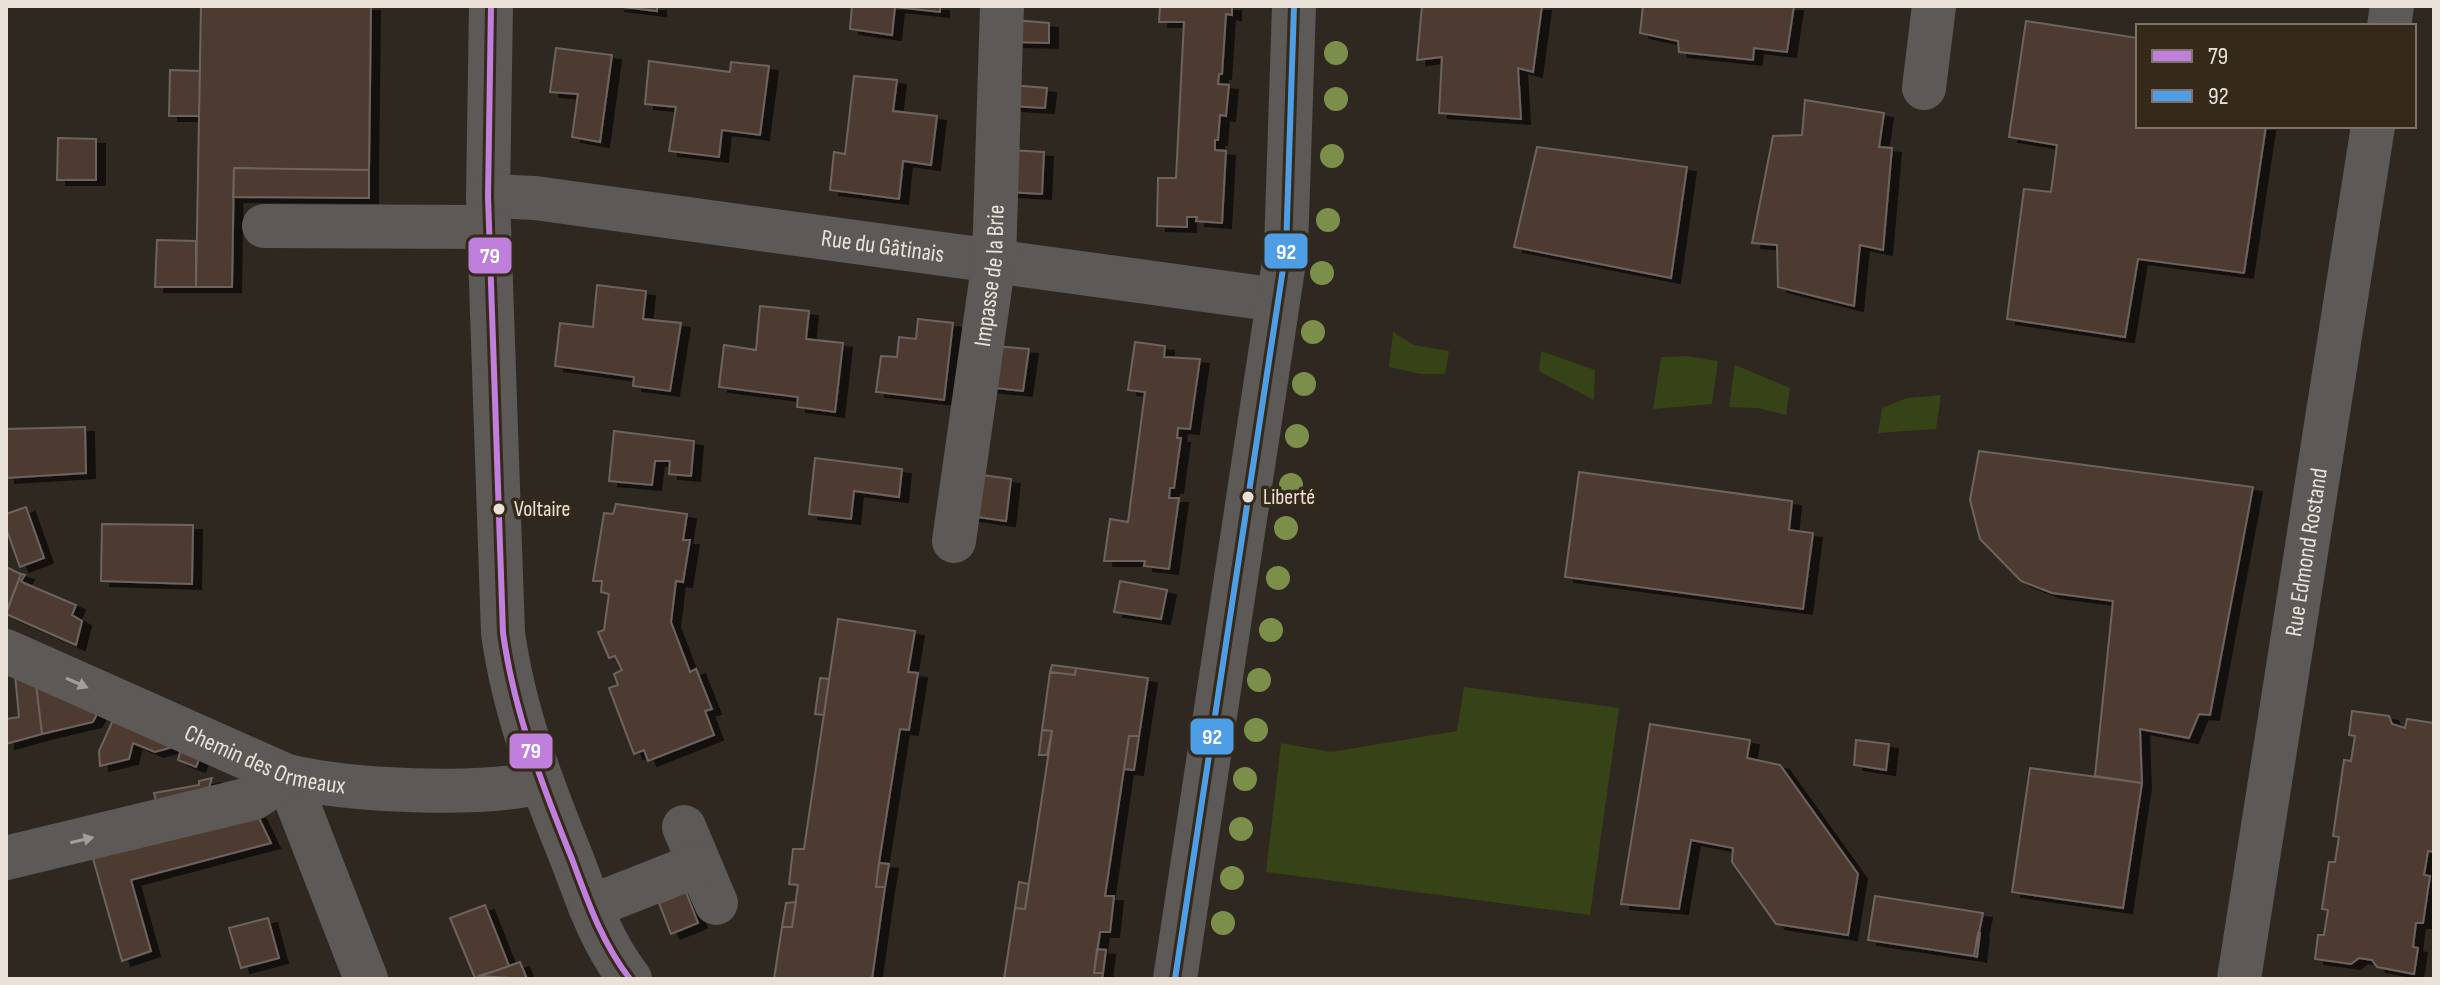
<svg xmlns="http://www.w3.org/2000/svg" width="2440" height="985" font-family="'Sofia Sans Condensed',sans-serif">
  <style>
    .green { fill: #354316 }
    .building { fill: #4e3a33; stroke: #6c645f; stroke-width: 2; filter: url(#shadow) }
    .lines { fill: none; stroke-linecap: round; stroke-linejoin: round }
    .minor { stroke: #5c5956; stroke-width: 44 }
    .bus-1-casing { stroke: #35291a; stroke-width: 12 }
    .bus-2-casing { stroke: #35291a; stroke-width: 12 }
    .bus-1 { stroke: #c07fdc; stroke-width: 6 }
    .bus-2 { stroke: #4d9ee5; stroke-width: 6 }
    .tree { fill: #7b8f4a }
    .oneway { fill: #a39e98 }
    .bus-dot { fill: #eae2d9; stroke: #35291a; stroke-width: 3 }
    .labels { text-anchor: middle; dominant-baseline: central; stroke-width: 7; stroke-linejoin: round; paint-order: stroke }
    .bus-label { font-size: 22px; fill: #eae2d9; stroke: #35291a; text-anchor: start }
    .street-label { font-size: 24px; fill: #eae2d9; stroke: #35291a }
    .line-badge { stroke: #35291a; stroke-width: 3 }
    .badge-label { font-size: 22px; text-anchor: middle; font-weight: bold; fill: #fff }
  </style>
  <defs>
    <filter id="shadow"><feDropShadow dx="9" dy="5" stdDeviation="0" flood-color="#0009"/></filter>
  </defs>
  <rect width="100%" height="100%" fill="#2f2820"/>
  <path class="green" d="M1393,332L1414,345L1449,351L1445,374H1421L1389,367Z
    M1541,351L1595,370L1594,400L1539,371Z
    M1686,356L1718,361L1712,404L1653,409L1661,357Z
    M1735,365L1790,388L1786,415L1758,408L1729,407Z
    M1941,395L1936,429L1878,433L1882,408L1907,398Z
    M1464,687L1619,708L1590,915L1266,872L1281,743L1331,752L1457,731Z"/>
  <path class="building" d="M201,6H371L369,170L234,168L232,287H196Z
    M615,6H657V11Z
    M852,6H940V12L895,7L892,35L850,29Z
    M1160,6H1232V15L1226,14L1222,74H1219L1218,84L1229,85L1226,116L1220,115L1218,140H1215V150L1226,151L1222,223L1196,221L1197,217H1187V227L1157,226L1158,178H1176L1184,22H1159Z
    M1422,6H1542L1533,72L1518,68L1521,119L1439,113L1442,57L1417,60Z
    M1643,6H1794L1787,52L1754,48L1753,60L1679,52L1678,41L1640,33Z
    M1014,20L1049,23V43L1013,42Z
    M2026,21L2138,38V126H2266L2244,273L2138,259L2125,337L2007,319L2024,189L2051,192L2057,145L2009,137Z
    M556,48L612,55L600,142L572,137L578,94L550,92Z
    M649,61L730,72L731,62L769,66L760,135L722,130L719,157L669,151L676,107L645,104Z
    M170,70L200,71L199,116H169Z
    M854,76L897,80L893,111L937,116L931,165L903,161L899,199L830,190L834,152L845,154Z
    M1011,85L1047,88L1045,108L1010,106Z
    M1805,100L1884,113L1879,147L1892,148L1883,250L1860,245L1854,306L1778,287L1777,245L1752,243L1773,136L1802,135Z
    M58,138L96,139V180H57Z
    M1537,147L1687,167L1671,278L1514,247Z
    M1009,150L1044,152L1042,194L1007,192Z
    M234,168L369,170V198L233,197Z
    M157,240L196,241V287H155Z
    M597,285L646,291L643,319L681,323L670,391L633,386L634,377L555,366L560,323L593,327Z
    M760,306L809,311L806,339L843,343L835,412L797,407L798,397L719,387L724,345L756,350Z
    M918,319L953,323L944,400L876,392L881,356L897,357L899,337L916,339Z
    M1135,342L1165,346L1164,357L1200,359L1190,429L1178,428L1177,438H1181L1174,488H1170L1169,498H1179L1169,569L1144,566L1145,561H1104L1110,519L1128,522L1145,392L1128,390Z
    M994,346L1029,349L1023,391L987,387Z
    M85,427L86,473L6,478V429Z
    M614,431L694,441L691,476L669,474L670,461H655L652,485L609,481Z
    M1979,451L2253,487L2210,715L2199,714L2189,738L2140,729L2142,783L2095,776L2113,601L2052,593L2021,581L1980,539L1970,500Z
    M815,458L902,469L899,497L854,491L851,519L809,514Z
    M1579,472L1792,501L1789,530L1813,533L1803,609L1565,577Z
    M976,474L1011,479L1006,521L970,516Z
    M616,504L687,514L683,540H690L683,582L676,581L671,622L690,672L696,669L712,709L705,711L714,735L648,761L644,750L634,754L609,688L618,685L614,674L622,670L615,656L609,658L598,632L604,630L609,594L601,592L602,581H593L604,513L613,514Z
    M26,507L44,558L20,567L6,528V514Z
    M102,524L193,525L192,584L101,581Z
    M6,567L21,574L6,612Z
    M21,574L25,575L21,581L24,583L76,605L72,615L82,621L76,645L6,614Z
    M1120,581L1167,590L1161,619L1114,612Z
    M838,619L915,631L908,672L918,673L909,730L900,729L879,863L876,887H885L872,979H774L782,927H792L798,885L789,884L793,849H804Z
    M1052,665L1076,668L1075,675L1050,672Z
    M1076,668L1148,678L1139,736H1129L1124,769L1105,896H1114L1110,932H1100L1094,973H1103L1102,979H1004L1015,908L1025,909L1052,731L1042,730L1050,672L1075,675Z
    M15,674L36,684L42,734L6,744V719L19,717Z
    M820,678L829,679L824,715L815,714Z
    M36,684L98,712L93,722L42,734Z
    M2352,711L2389,716L2392,724L2405,728L2407,719L2434,723V852L2428,851L2424,875L2430,876L2423,923H2416L2413,947L2418,948L2414,974L2377,967L2372,960L2359,958L2351,964L2315,959L2318,935H2324L2328,910L2322,909L2329,862H2335L2339,837L2333,836L2344,760L2351,761L2355,736L2349,735Z
    M114,718L176,746L155,752L133,743L129,759L100,766L99,751Z
    M1650,724L1750,740L1747,758L1780,765L1858,874L1848,935L1776,924L1732,862L1733,848L1691,840L1679,909L1621,904Z
    M1042,730L1052,731L1047,755H1039Z
    M1129,736H1139L1134,770L1124,769Z
    M1856,740L1889,744L1886,770L1854,765Z
    M181,749L200,757L196,767L178,760Z
    M2030,768L2142,783L2123,908L2012,892Z
    M212,778L206,797L158,810L154,793L199,785V781Z
    M257,814L271,843L131,880L151,951L122,961L90,848Z
    M879,863L889,864L885,887H876Z
    M1019,882L1029,884L1025,909L1015,908Z
    M686,892L698,923L671,934L659,903Z
    M1875,896L1983,913L1974,956L1868,940Z
    M796,902L792,927H782L786,903Z
    M485,905L509,966L475,978L450,918Z
    M268,918L279,958L241,968L229,928Z
    M1978,933H1980L1977,957L1974,956Z
    M1097,949L1106,950L1103,973H1094Z
    M520,962L527,979L478,976L495,971Z"/>
  <g class="lines">
    <g class="minor">
      <path d="M491,6L488,196L503,633C514,712 542,785 572,859C588,902 602,943 630,979"/>
      <path d="M2389,26L2392,6"/>
      <path d="M1924,88L1934,6"/>
      <path id="s1" d="M488,196L535,198L1277,300"/>
      <path d="M264,226L489,227"/>
      <path id="s2" d="M954,541L994,260L1002,6"/>
      <path id="s3" d="M6,651L287,776C349,791 480,797 541,782"/>
      <path d="M287,776L366,979"/>
      <path d="M684,827L716,903"/>
      <path d="M6,858L254,798L287,776"/>
      <path d="M590,907L699,864"/>
      <path d="M1175,979L1286,249L1294,6"/>
      <path id="s4" d="M2239,979L2373,126"/>
    </g>
    <g class="bus-1-casing">
      <path id="bus-1" d="M491,6L488,196L503,633C514,712 542,785 572,859C588,902 602,943 630,979"/>
    </g>
    <g class="bus-2-casing">
      <path id="bus-2" d="M1175,979L1286,249L1294,6"/>
    </g>
    <use href="#bus-1" class="bus-1"/>
    <use href="#bus-2" class="bus-2"/>
  </g>
  <g class="tree">
    <circle cx="1336" cy="53" r="12"/>
    <circle cx="1336" cy="99" r="12"/>
    <circle cx="1332" cy="156" r="12"/>
    <circle cx="1328" cy="220" r="12"/>
    <circle cx="1322" cy="273" r="12"/>
    <circle cx="1313" cy="332" r="12"/>
    <circle cx="1304" cy="384" r="12"/>
    <circle cx="1297" cy="436" r="12"/>
    <circle cx="1291" cy="485" r="12"/>
    <circle cx="1286" cy="528" r="12"/>
    <circle cx="1278" cy="578" r="12"/>
    <circle cx="1271" cy="630" r="12"/>
    <circle cx="1259" cy="680" r="12"/>
    <circle cx="1256" cy="730" r="12"/>
    <circle cx="1245" cy="779" r="12"/>
    <circle cx="1241" cy="829" r="12"/>
    <circle cx="1232" cy="878" r="12"/>
    <circle cx="1223" cy="923" r="12"/>
  </g>
  <defs><path id="oneway-solid" d="M-6-.8H1V-3.2L6.5 0L1 3.2V.8H-6Z" transform="scale(2)"/></defs>
  <g class="oneway">
    <use href="#oneway-solid" transform="translate(77 683) rotate(24)"/>
    <use href="#oneway-solid" transform="translate(82 840) rotate(-13)"/>
  </g>
  <g class="bus-dot">
    <circle cx="1248" cy="497" r="7"/>
    <circle cx="499" cy="509" r="7"/>
  </g>
  <g class="labels">
    <g class="bus-label">
      <text x="1263" y="497">Liberté</text>
      <text x="514" y="509">Voltaire</text>
    </g>
    <g class="street-label">
      <text stroke="none"><textPath href="#s1" startOffset="398">Rue du Gâtinais</textPath></text>
      <text stroke="none"><textPath href="#s2" startOffset="268">Impasse de la Brie</textPath></text>
      <text stroke="none"><textPath href="#s4" startOffset="432">Rue Edmond Rostand</textPath></text>
      <text stroke="none"><textPath href="#s3" startOffset="282">Chemin des Ormeaux</textPath></text>
    </g>
  </g>
  <g class="line-badge">
    <rect x="1263" y="232" width="46" height="38" rx="8" fill="#4d9ee5"/>
    <rect x="467" y="236" width="46" height="39" rx="8" fill="#c07fdc"/>
    <rect x="1189" y="717" width="46" height="39" rx="8" fill="#4d9ee5"/>
    <rect x="508" y="732" width="46" height="38" rx="8" fill="#c07fdc"/>
  </g>
  <g class="badge-label">
    <text x="1286" y="259">92</text>
    <text x="490" y="263">79</text>
    <text x="1212" y="744">92</text>
    <text x="531" y="758">79</text>
  </g>
  <rect width="2440" height="985" fill="none" stroke="#eae2d9" stroke-width="16"/>
  <rect x="2136" y="24" width="280" height="104" fill="#35291a" stroke="#7d7366" stroke-width="2"/>
  <rect x="2152" y="50" width="40" height="12" fill="#c07fdc" stroke="#7d7366" stroke-width="2"/>
  <text x="2208" y="64" font-size="24" fill="#eae2d9">79</text>
  <rect x="2152" y="90" width="40" height="12" fill="#4d9ee5" stroke="#7d7366" stroke-width="2"/>
  <text x="2208" y="104" font-size="24" fill="#eae2d9">92</text>
</svg>
